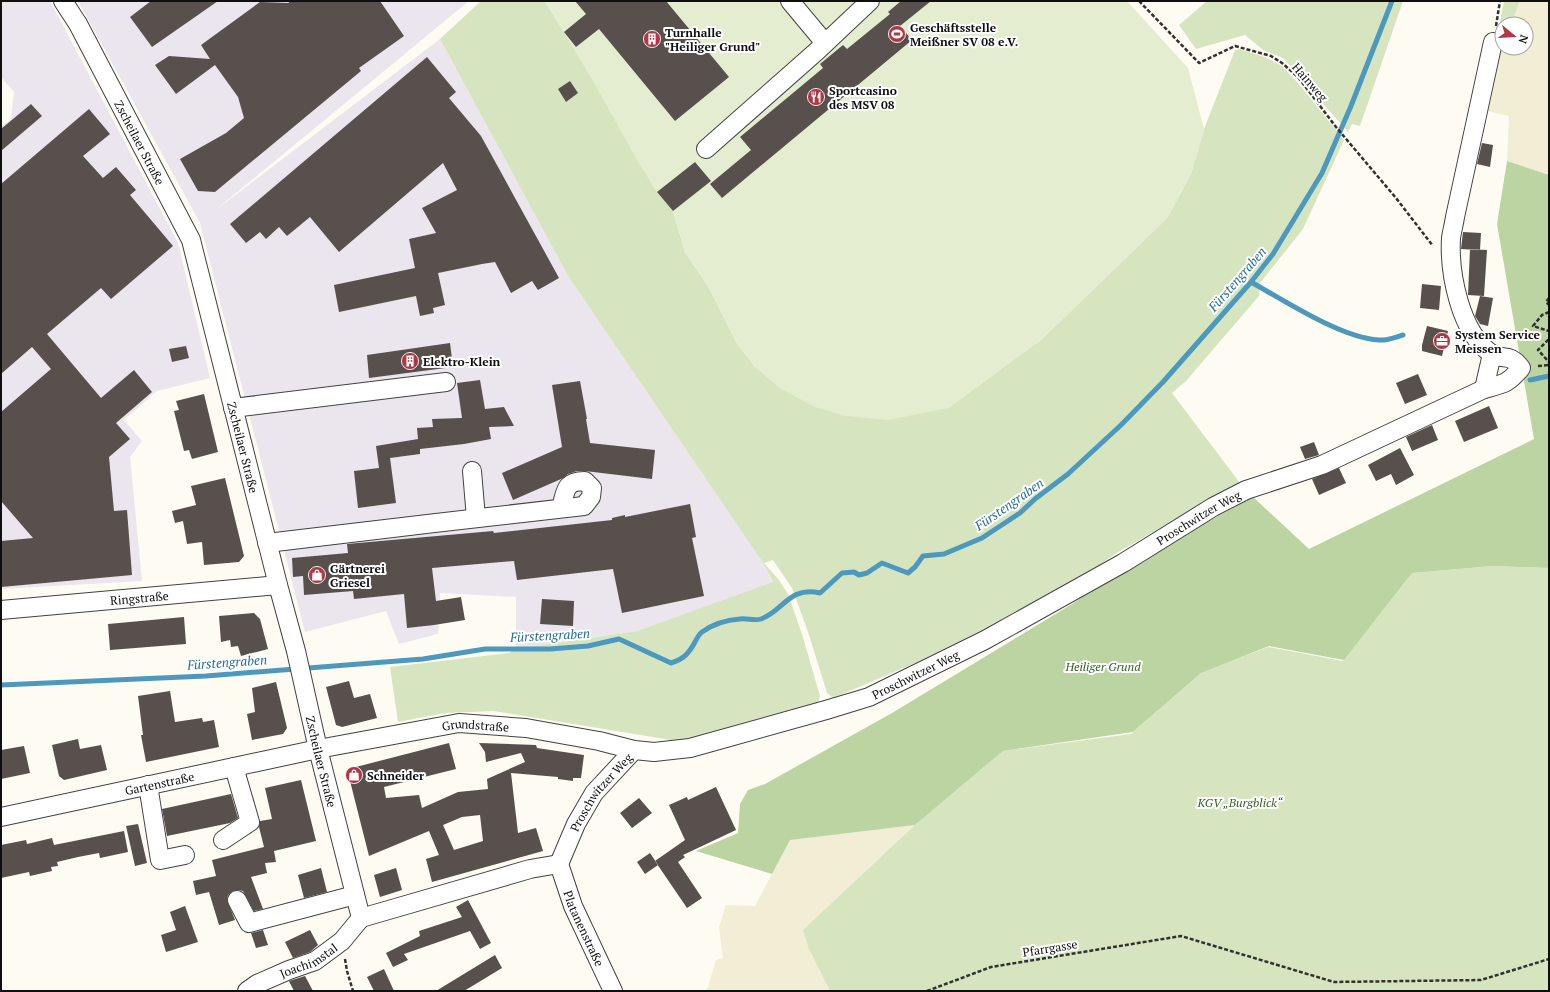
<svg xmlns="http://www.w3.org/2000/svg" width="1550" height="992" font-family="'PT Serif',serif">
  <style>
    .industrial { fill: #ebe5ed }
    .farmland { fill: #f2edd5 }
    .green { fill: #d6e5c0 }
    .forest { fill: #bbd4a1 }
    .pitch { fill: #e5edd1 }
    .lines { fill: none; stroke-linecap: round; stroke-linejoin: round }
    .stream { stroke: #4d99be; stroke-width: 5 }
    .building { fill: #57504d; fill-rule: evenodd }
    .minor-casing { stroke: #424242; stroke-width: 20 }
    .path { stroke: #313131; stroke-width: 2.5; stroke-dasharray: 4 2; stroke-linecap: butt }
    .minor { stroke: #fff; stroke-width: 18 }
    .labels { text-anchor: middle; dominant-baseline: central; stroke-width: 4; stroke-linejoin: round; paint-order: stroke }
    .poi-label { font-size: 12px; font-weight: bold; fill: #0f0f0f; stroke: #fff; text-anchor: start }
    .street-label { font-size: 12px; fill: #0f0f0f; stroke: #fff }
    .park-label { font-size: 12px; font-style: italic; fill: #376126; stroke: #fff }
    .water-label { font-size: 13px; font-style: italic; fill: #266c94; stroke: #fff }
  </style>
  <rect width="100%" height="100%" fill="#fefbf3"/>
  <path class="industrial" d="M3,1H50L178,243L210,378L157,391L124,420L142,441L130,457L142,581L1,589V127L11,119L14,92L1,77V3Z
    M78,1H469L213,212L440,39L568,276L763,563L773,583L637,631L516,649V597L440,593L438,634L399,644L386,611L305,632L200,223Z"/>
  <path class="farmland" d="M1520,1H1549L1548,175L1507,161L1509,116L1483,110L1502,46V48H1526V24H1511Z
    M915,825L849,888L809,949L830,991H705L708,987L716,960L723,958L719,927L726,905L755,906L790,840Z"/>
  <path class="green" d="M481,1H545L587,70L657,192L673,211L685,252L708,286L737,343L755,367L948,408L1042,339L1167,218L1191,174L1204,129L1235,50L1240,49L1267,58L1282,66L1298,83L1344,140L1303,229L1260,283L1259,296L1186,381L1172,393L1240,483L1118,552L1065,590L913,664L833,698L827,693L808,632L792,588L773,560L764,563L779,580L788,594L802,634L820,696L818,703L742,724L689,743L494,711L445,713L398,722L390,667L509,653L516,649L637,631L773,582L763,563L568,276L440,39Z
    M1207,1H1403L1360,126L1352,124L1348,132L1283,58L1263,50L1245,35L1196,49L1179,25Z
    M1504,1H1520L1511,24H1502V44L1496,42Z
    M1493,566L1549,568V991H830L809,949L803,930L915,825L1003,751L1131,734L1202,672L1268,647L1343,661L1412,573Z"/>
  <path class="forest" d="M1507,161L1549,175V568L1493,566L1412,573L1344,660L1269,646L1201,673L1133,732L1003,751L915,825L790,840L772,874L696,851L738,833L740,804L748,790L765,784L892,713L1072,604L1135,562L1253,497L1309,549L1534,439L1497,224Z"/>
  <path class="pitch" d="M545,1H1127L1188,68L1204,129L1191,174L1167,218L1042,339L948,408L888,420L846,416L815,407L781,389L755,367L737,343L708,286L685,252L673,211L657,192L637,160L587,70Z"/>
  <g class="lines">
    <path class="stream" d="M1251,282C1285,301 1341,338 1379,340C1387,341 1396,337 1403,335
      M1530,380L1549,376
      M1,685L206,676L423,659L485,649H550L588,646L619,639L671,663C684,659 689,653 695,642C697,638 699,634 702,632C713,624 726,620 740,619C746,618 755,621 761,619C784,611 788,586 820,593L842,573L854,572L859,575L867,573L882,563L908,573L915,567L923,556L944,554L982,538L1020,513L1035,499L1068,474L1121,425L1163,382L1251,282L1273,254L1322,173L1351,106L1392,1"/>
  </g>
  <path class="building" d="M151,1H218L152,47L130,17Z
    M288,1H380L404,36L359,68L361,71L215,192L198,191L180,159L226,133L244,118L238,97L215,65L176,94L155,65L169,56L210,59L201,45L260,2L289,3Z
    M575,1H666L729,77L675,121L599,29L576,47L564,32L586,14Z
    M901,1H931L900,26L912,40L722,198L710,184L751,150L740,137L823,68L820,64L843,45L847,49L890,14L888,12Z
    M427,57L456,92L449,98L481,136L559,278L538,290L532,281L511,293L495,262L482,264L438,273L445,305L433,308L434,313L420,316L416,296L339,312L334,285L415,268L409,239L436,233L422,208L457,190L443,163L339,252L310,217L287,236L279,227L266,239L260,232L246,243L230,224Z
    M570,81L578,93L566,102L558,89Z
    M31,104L42,116L1,151V129Z
    M89,109L110,134L83,156L103,178L116,167L136,190L130,195L173,246L111,299L101,288L47,334L101,398L134,370L152,392L116,423L130,439L109,457L114,511L127,510L132,575L1,587V541L33,538L1,501V412L51,369L32,347L1,374V184Z
    M1482,143L1493,145L1490,167L1477,164Z
    M695,162L711,181L673,211L657,192Z
    M1463,232L1481,233L1480,250L1461,249Z
    M1470,249L1487,250L1484,296L1468,295Z
    M1422,284L1441,286L1439,310L1420,308Z
    M1480,296L1493,298L1488,326L1480,324L1475,316Z
    M1427,326L1448,331L1442,356L1422,351V345Z
    M450,343L453,367L369,378L367,355Z
    M186,346L189,358L172,362L169,349Z
    M1418,374L1427,395L1405,404L1396,383Z
    M480,380L485,409L504,407L514,426L489,427L491,439L464,444L420,449V454L390,458L396,503L358,508L354,471L379,468L376,446L418,439L417,428L433,427L432,419L462,418L457,383Z
    M580,381L587,419H586L590,443L655,450L652,479L585,471H577L568,474L561,479L513,500L502,473L562,447L552,385Z
    M204,394L218,452L192,459L189,450L184,451L174,411L179,410L176,401Z
    M1489,406L1498,428L1464,442L1455,421Z
    M1432,425L1438,440L1412,451L1406,437Z
    M1314,442L1319,455L1305,459L1300,447Z
    M1400,448L1414,475L1396,485L1391,474L1376,481L1368,465Z
    M1339,468L1346,483L1319,495L1312,479Z
    M225,478L244,556L239,562L204,565L202,542L187,544L183,521L175,523L172,511L196,505L191,486Z
    M690,504L696,537L692,538L704,596L622,613L613,569L517,580L514,561L432,568L436,601L461,597L465,620L434,625L407,628L404,594L354,599L353,591L304,595L303,576L293,577L292,558L348,553L347,544L493,531L494,533L612,520V518L625,515V517Z
    M542,599L574,601L573,626L540,624Z
    M254,613L260,619L268,649L241,656L238,646L231,647L230,640L221,642L219,616Z
    M184,617L186,644L110,650L108,624Z
    M349,681L354,698L370,694L377,718L342,727L336,725L326,687Z
    M276,682L287,728L283,734L252,740L247,714L255,712L252,688Z
    M170,691L175,722L202,718L203,722L214,720L219,747L146,762L141,735H143L138,696Z
    M78,739L80,749L101,745L107,770L64,780L59,776L52,745Z
    M449,743L456,769L384,787L386,798L419,795L422,808L458,792L488,789L487,779L525,762L521,753L486,762L485,752L479,743L536,745L537,748L584,755L581,778H573V781L558,779V777L511,773L518,833L536,828L543,851L432,882L426,859L439,855L429,831L369,856L348,773L352,768ZM480,815L483,841L454,850L443,825L462,817Z
    M24,746L30,773L1,779V750Z
    M301,780L316,841L274,851L276,862L265,863L267,873L251,877L263,909L254,911L243,891L238,890L233,891L228,895L227,900L235,920L219,925L209,892L196,895L193,881L216,876L212,860L264,847L259,827L260,821L272,819L265,788Z
    M716,787L736,830L683,855L685,857L678,862L702,898L687,908L655,861L685,840L669,805L687,797L688,800Z
    M231,794L238,818L230,823L167,836L162,809Z
    M639,798L652,813L632,828L620,813Z
    M138,824L147,863L135,866L126,826Z
    M124,831L128,852L100,858L99,853L78,857L57,862L58,866L51,867L52,871L30,876L29,872L1,878V845L26,840L27,844L52,838L54,845Z
    M650,853L658,865L645,874L637,862Z
    M321,868L327,892L304,898L298,875Z
    M396,868L402,890L380,897L374,875Z
    M468,900L491,943L480,949L470,931L404,954L408,960L393,967L386,953L420,936L419,931L462,917L456,907Z
    M185,906L198,942L166,952L161,935L176,930L170,912Z
    M263,930L268,945L256,948L251,933Z
    M310,930L318,945L310,952L293,958L285,942Z
    M495,955L502,968L464,991H436Z
    M384,969L394,991H374L367,977Z
    M305,976L313,991H294L289,981Z"/>
  <g class="lines">
    <g class="minor-casing">
      <g id="minor">
        <path id="s1" d="M63,1L78,24L191,240L278,585L296,651L318,749L361,918"/>
        <path d="M790,1L825,43"/>
        <path d="M706,149L817,51L870,1"/>
        <path d="M1484,389L1492,354"/>
        <path d="M233,408L446,382"/>
        <path d="M472,471L476,518"/>
        <path d="M267,543C373,530 478,518 584,506L591,497L592,488L585,481C564,481 566,491 561,508"/>
        <path id="s2" d="M1,610L278,585"/>
        <path d="M148,785L160,860L185,855"/>
        <path id="s3" d="M1,817L318,749L459,723L526,728L599,741L634,750L654,752L690,748L826,710L869,697L985,640L1123,563L1213,507L1246,490L1322,465L1484,389C1503,384 1508,384 1521,368C1509,352 1504,361 1492,354C1460,333 1449,273 1451,238C1452,231 1454,224 1455,217L1493,42"/>
        <path d="M223,840L250,822L234,767"/>
        <path id="s4" d="M559,864L576,824L594,793L634,750"/>
        <path id="s5" d="M559,864L573,906L613,991"/>
        <path d="M237,900L249,923L355,895"/>
        <path d="M361,918L530,869L559,864"/>
        <path id="s6" d="M247,991L257,984L289,970L315,961L342,941L361,918"/>
      </g>
    </g>
    <path class="path" d="M1139,1L1199,63L1235,46L1271,56L1282,63L1298,77L1336,127L1396,198L1433,246
      M1496,26L1500,1
      M1549,298L1546,302L1549,305
      M1549,312L1542,315L1533,326L1549,331
      M1549,365V362L1538,350L1549,339
      M1538,366L1549,365
      M345,959L347,971L353,991
      M927,991L991,967L1181,936L1334,982L1481,980L1549,959"/>
    <use href="#minor" class="minor"/>
  </g>
  <defs>
    <g id="stadium-disc" transform="scale(0.9)"><circle r="9.5" fill="#b03745" stroke="#fff"/><path d="M0-5a6.5 5 0 1 0 0 10a6.5 5 0 1 0 0-10ZM-3.5-1.8h7v3.6h-7Z" fill="#fff"/></g>
    <g id="building-disc" transform="scale(0.9)"><circle r="9.5" fill="#b03745" stroke="#fff"/><path d="M-4-6H4V6H1V3H-1V6H-4ZM-2.5-4.3h1.7v1.8h-1.7ZM.8-4.3h1.7v1.8H.8ZM-2.5-1h1.7V.8h-1.7ZM.8-1h1.7V.8H.8Z" fill="#fff"/></g>
    <g id="restaurant-disc" transform="scale(0.9)"><circle r="9.5" fill="#b03745" stroke="#fff"/><path d="M-5-6h1v4h1v-4h1v4h1v-4h1v5L-1.5 .5V6h-2V.5L-5-1ZM5-6V6H3V1.5H1.5Q1.5-4 5-6Z" fill="#fff"/></g>
    <g id="office-disc" transform="scale(0.9)"><circle r="9.5" fill="#b03745" stroke="#fff"/><path d="M-6-3h4V-5.5h4V-3h4V5H-6ZM-1-4.5V-3h2v-1.5ZM-6 0V1H6V0Z" fill="#fff"/></g>
    <g id="shop-disc" transform="scale(0.9)"><circle r="9.5" fill="#b03745" stroke="#fff"/><path d="M-5-2.5h2.3a2.7 3.5 0 0 1 5.4 0H5L5.5 6h-11ZM-1.5-2.5h3a1.5 2.3 0 0 0-3 0Z" fill="#fff"/></g>
  </defs>
  <g fill-rule="evenodd">
    <use href="#stadium-disc" x="897" y="34"/>
    <use href="#building-disc" x="652" y="39"/>
    <use href="#restaurant-disc" x="816" y="97"/>
    <use href="#office-disc" x="1442" y="341"/>
    <use href="#building-disc" x="410" y="361"/>
    <use href="#shop-disc" x="317" y="575"/>
    <use href="#shop-disc" x="354" y="775"/>
  </g>
  <g class="labels">
    <g class="poi-label">
      <text x="910" y="27">Geschäftsstelle<tspan x="910" dy="14">Meißner SV 08 e.V.</tspan></text>
      <text x="665" y="32">Turnhalle<tspan x="665" dy="14">"Heiliger Grund"</tspan></text>
      <text x="829" y="90">Sportcasino<tspan x="829" dy="14">des MSV 08</tspan></text>
      <text x="1455" y="334">System Service<tspan x="1455" dy="14">Meissen</tspan></text>
      <text x="423" y="361">Elektro-Klein</text>
      <text x="330" y="568">Gärtnerei<tspan x="330" dy="14">Griesel</tspan></text>
      <text x="367" y="775">Schneider</text>
    </g>
    <g class="street-label">
      <text transform="translate(1310 82) rotate(49)">Hainweg</text>
      <text stroke="none"><textPath href="#s1" startOffset="161">Zscheilaer Straße</textPath></text>
      <text stroke="none"><textPath href="#s1" startOffset="485">Zscheilaer Straße</textPath></text>
      <text stroke="none"><textPath href="#s3" startOffset="1263">Proschwitzer Weg</textPath></text>
      <text stroke="none"><textPath href="#s2" startOffset="139">Ringstraße</textPath></text>
      <text stroke="none"><textPath href="#s3" startOffset="939">Proschwitzer Weg</textPath></text>
      <text stroke="none"><textPath href="#s3" startOffset="484">Grundstraße</textPath></text>
      <text stroke="none"><textPath href="#s1" startOffset="809">Zscheilaer Straße</textPath></text>
      <text stroke="none"><textPath href="#s3" startOffset="162">Gartenstraße</textPath></text>
      <text stroke="none"><textPath href="#s4" startOffset="84">Proschwitzer Weg</textPath></text>
      <text stroke="none"><textPath href="#s5" startOffset="69">Platanenstraße</textPath></text>
      <text transform="translate(1050 948) rotate(-9)">Pfarrgasse</text>
      <text stroke="none"><textPath href="#s6" startOffset="69">Joachimstal</textPath></text>
    </g>
    <g class="park-label">
      <text x="1103" y="666">Heiliger Grund</text>
      <text x="1240" y="802">KGV „Burgblick“</text>
    </g>
    <g class="water-label">
      <text transform="translate(1237 279) rotate(-49)">Fürstengraben</text>
      <text transform="translate(1009 504) rotate(-35)">Fürstengraben</text>
      <text transform="translate(550 635) rotate(-3)">Fürstengraben</text>
      <text transform="translate(227 662) rotate(-4)">Fürstengraben</text>
    </g>
  </g>
  <rect width="1550" height="992" fill="none" stroke="#0f0f0f" stroke-width="4"/>
  <g transform="translate(1514 36) rotate(108)"><circle r="19" fill="#ffffff" stroke="#9f9f9f"/>
  <path d="M0-3L7 15L0 10L-7 15Z" fill="#b03745"/>
  <text y="-6" font-size="11" font-weight="bold" text-anchor="middle" fill="#0f0f0f">N</text>
  </g>
</svg>
